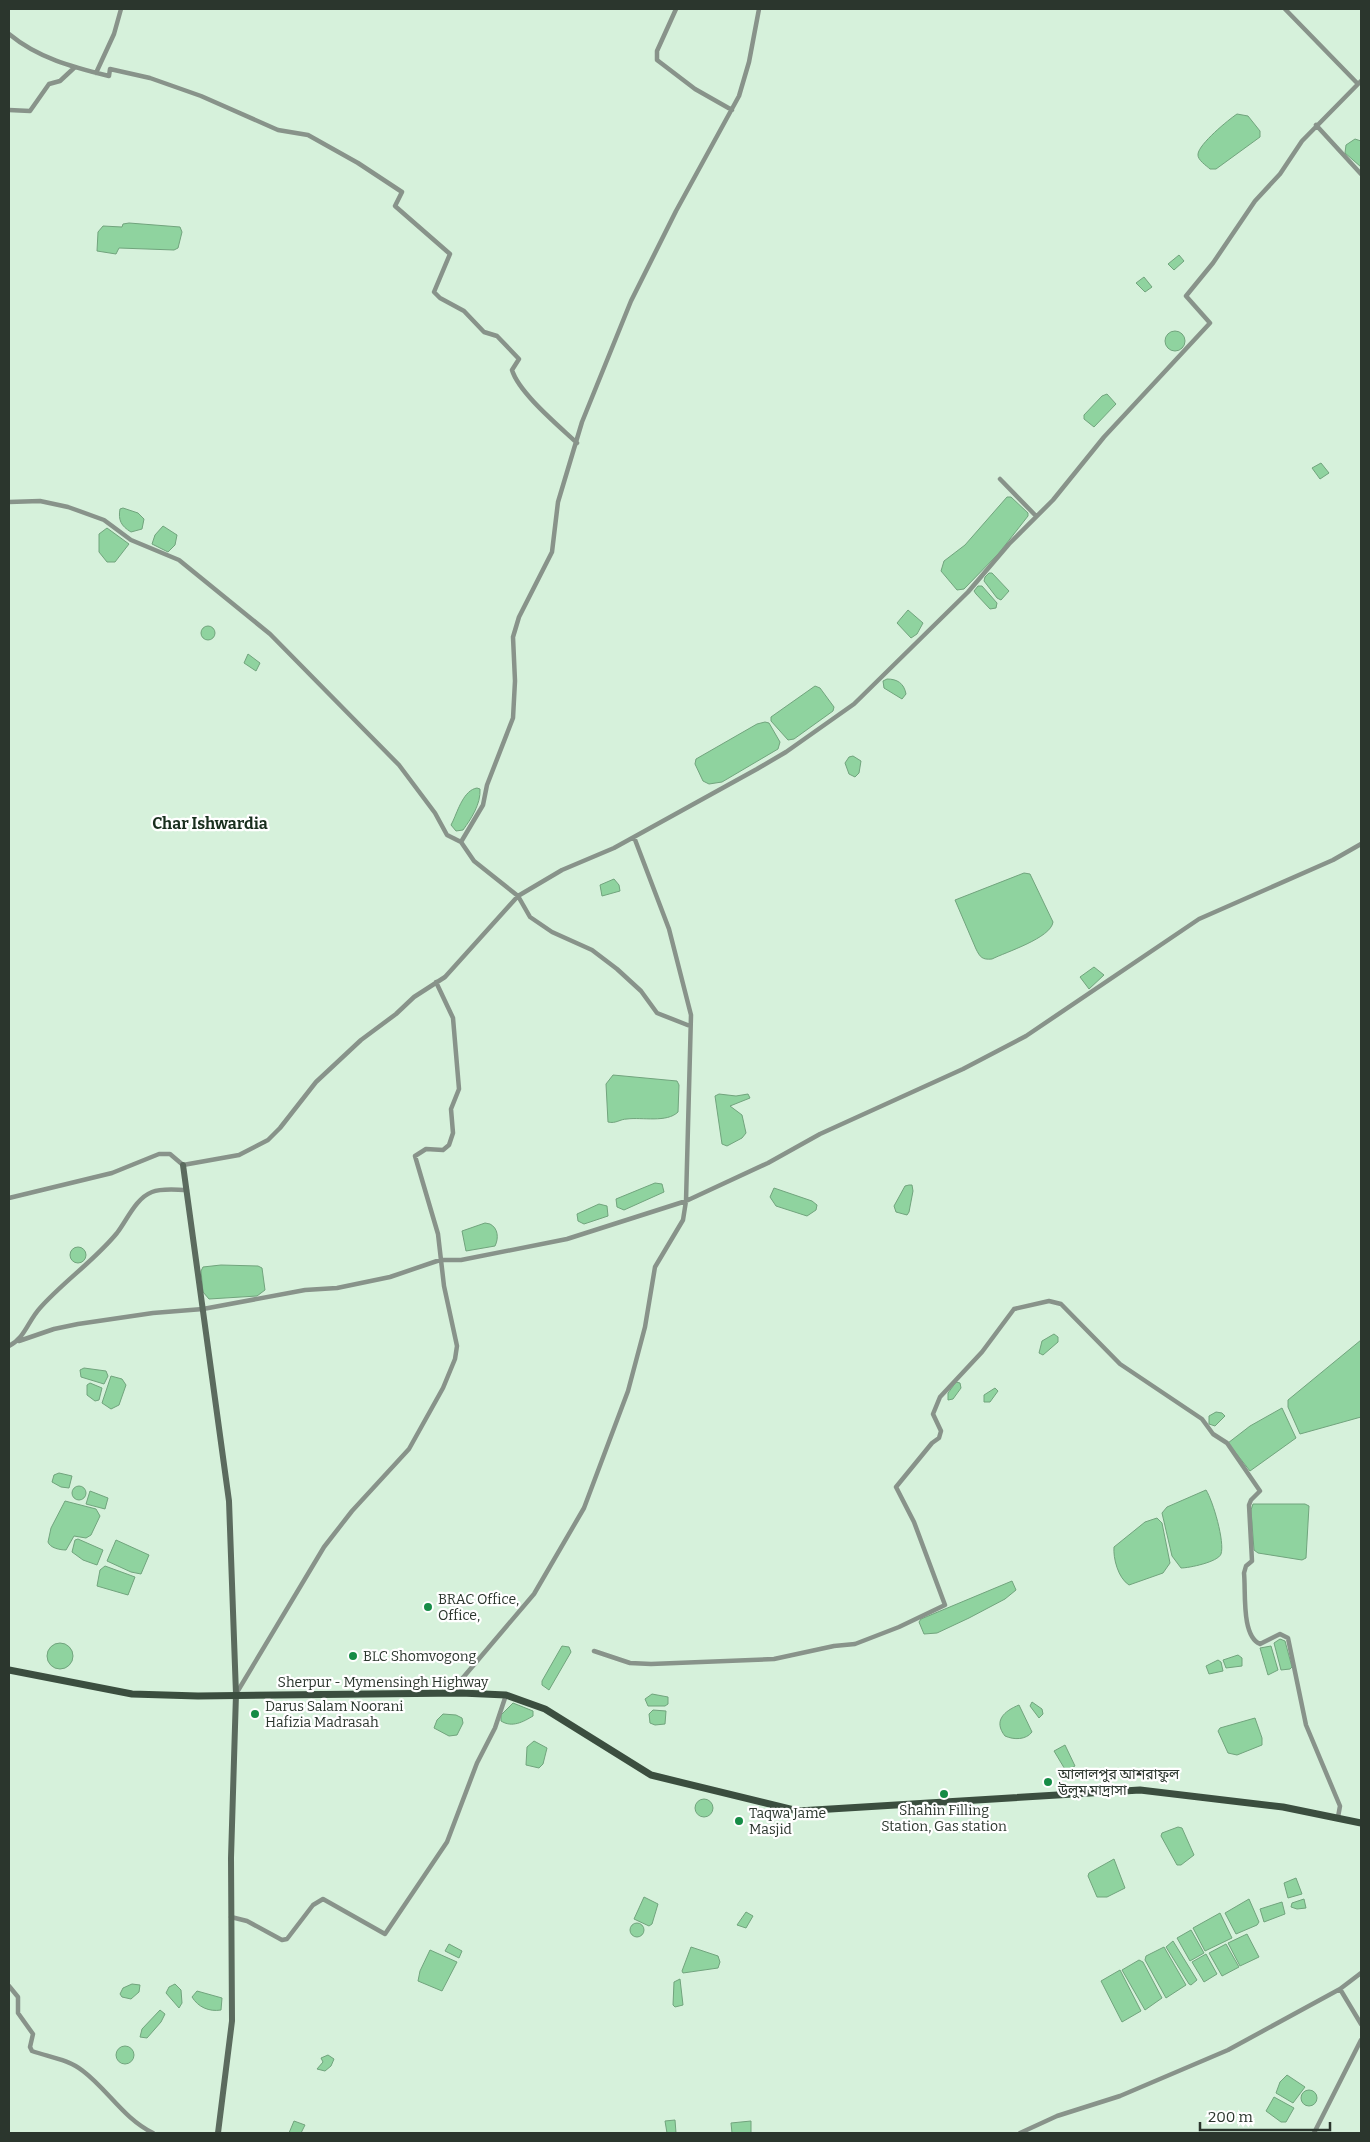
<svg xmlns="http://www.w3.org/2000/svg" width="1370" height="2142" font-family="Bitter,'Noto Sans Bengali',serif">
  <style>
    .water { fill: #8fd39f; stroke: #71a47d }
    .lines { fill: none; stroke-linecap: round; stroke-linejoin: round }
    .street { stroke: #88938a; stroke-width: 4.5 }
    .secondary { stroke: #5b6b5e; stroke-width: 6 }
    .primary { stroke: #3b4e3f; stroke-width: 7 }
    .poi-dot { fill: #168c46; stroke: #fff; stroke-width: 2 }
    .labels { text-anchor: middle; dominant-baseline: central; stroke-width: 4.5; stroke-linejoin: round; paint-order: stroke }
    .poi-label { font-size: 14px; fill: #2b362d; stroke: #fff; text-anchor: start }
    .street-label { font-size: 14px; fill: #2b362d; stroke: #fff }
    .quarter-label { font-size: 16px; font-weight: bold; fill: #192f1e; stroke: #fff }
  </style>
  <rect width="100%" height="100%" fill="#d6f1db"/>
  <path class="water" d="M1237,114L1248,116L1260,131V137L1216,169H1210C1207,166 1197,160 1198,154C1199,144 1228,120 1237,114Z
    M1355,139L1361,141V167L1345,153L1346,145Z
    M129,223L180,227L182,232L178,248L174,250L119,248L116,254L97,251L98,232L103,226L122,227L123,224Z
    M1179,255L1184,261L1174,270L1168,264Z
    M1144,277L1152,287L1145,292L1136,283Z
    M1165 341a10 10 0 1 1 20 0a10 10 0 1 1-20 0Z
    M1107,394L1116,404L1094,427L1084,419V415L1102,396Z
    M1321,463L1329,473L1320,479L1312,468Z
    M1007,497H1011L1028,513V516L999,553L964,589L957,590L941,571L944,561L965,545Z
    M123,508L138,513L144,519L142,529L131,532C121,526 118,520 120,509Z
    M163,526L177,535L175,545L168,552L152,544L155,535Z
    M107,528L129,544L115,562H107L99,552V534Z
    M989,573H992L1009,591L1001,600L997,598L984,581L985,577Z
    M978,586H982L997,603L996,608L990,609L976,594L974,591Z
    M908,610L923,623L917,634L911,638L897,623Z
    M201 633a7 7 0 1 1 14 0a7 7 0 1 1-14 0Z
    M248,654L260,663L256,671L244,663Z
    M887,679C897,679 904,683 906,694L902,699L884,688L883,681Z
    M815,686L820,688L834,707L833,711L794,739L788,740L771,721V717Z
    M765,722L769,723L780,742L778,749L722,782L709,784L703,781L695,764L696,759L757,724Z
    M853,756L861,761L859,773L855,777L849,774L845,763L849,757Z
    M477,788L480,789C481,804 471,819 463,830L456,831L451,825L453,821C458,810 464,790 477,788Z
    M1024,873L1030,874L1053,922C1051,938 1006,952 992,959C982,960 980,957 976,949L955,900Z
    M614,879L619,885L620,891L602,896L600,885Z
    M1094,967L1104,975L1089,989L1080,977Z
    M613,1075L677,1081L679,1085L678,1112C667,1123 642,1117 627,1119C620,1119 616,1124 608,1122L606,1084Z
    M719,1094L736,1096L748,1094L750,1098L730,1106L742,1115L746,1133L742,1138L727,1146L722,1144L715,1096Z
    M655,1183L662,1184L664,1192L624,1210L617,1207L616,1199Z
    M909,1185H912L913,1191L909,1212L907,1215L896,1212L894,1206L905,1186Z
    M774,1188L812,1201L817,1205L816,1210L807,1216L776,1206L770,1197Z
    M599,1204L607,1206L608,1216L584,1224L578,1221L577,1214Z
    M485,1223L490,1224C498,1228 499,1238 495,1246L466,1251L462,1231Z
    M70 1255a8 8 0 1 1 16 0a8 8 0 1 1-16 0Z
    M221,1265L258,1266L262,1268L265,1290L257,1296L209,1299L203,1292L201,1271L203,1267Z
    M1054,1334L1058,1337V1342L1043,1355L1039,1353L1042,1341Z
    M1361,1340V1417L1300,1434L1288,1407V1400Z
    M84,1368L106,1371L108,1376L104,1384L81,1377L80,1370Z
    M111,1376L122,1379L126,1385L119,1405L111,1409L102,1403Z
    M956,1382L960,1383L961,1388L953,1399L948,1400V1393Z
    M90,1383L102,1388L99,1400L95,1401L87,1395V1385Z
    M995,1388L998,1391L990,1402H984V1395Z
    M1282,1408L1296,1438L1250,1471L1228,1443L1250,1426Z
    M1216,1412L1222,1413L1225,1416L1215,1426L1209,1424V1416Z
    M59,1473L72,1476L69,1488L61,1487L52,1482L54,1475Z
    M72 1493a7 7 0 1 1 14 0a7 7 0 1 1-14 0Z
    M1206,1490C1213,1501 1225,1542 1221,1554C1218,1562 1189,1568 1181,1568L1172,1556L1162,1513L1167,1507Z
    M90,1491L108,1498L105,1509L86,1504Z
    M65,1501L96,1509L100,1516L91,1535L86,1538L74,1536L66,1550C60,1550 50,1548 48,1542L51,1528Z
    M1253,1504H1305L1309,1506L1306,1558L1302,1560L1258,1553L1254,1550L1251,1510Z
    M1157,1518L1162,1523L1170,1563L1163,1573L1129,1585C1118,1578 1113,1558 1114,1547L1145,1522Z
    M78,1539L103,1550L97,1565L83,1560L72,1552L75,1540Z
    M116,1540L149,1555L141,1574L131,1572L107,1561Z
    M105,1566L135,1577L128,1595L97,1586L100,1570Z
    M1012,1581L1016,1590L1005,1599L969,1618L937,1633L924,1634L919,1622L921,1619Z
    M1280,1639L1285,1641L1292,1667L1290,1669L1281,1670L1274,1643Z
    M47 1656a13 13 0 1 1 26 0a13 13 0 1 1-26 0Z
    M562,1646L569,1647L571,1652L549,1690L542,1685V1681Z
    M1271,1646L1278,1670L1268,1675L1260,1648Z
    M1238,1655L1242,1658V1666L1226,1668L1223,1660Z
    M1218,1660L1221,1662L1223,1671L1209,1674L1206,1666Z
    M652,1694L668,1697V1704L665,1706H648L645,1699Z
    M1032,1702L1042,1709L1043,1714L1039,1718L1030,1706Z
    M513,1703L533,1711V1716C523,1722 512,1728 501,1721V1715Z
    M1019,1705L1032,1732C1026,1740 1014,1740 1005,1736C993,1721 1004,1711 1019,1705Z
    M653,1710L666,1711L665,1724L655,1725L650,1723L649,1714Z
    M443,1714L456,1715L462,1718L463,1723L457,1735L449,1736L434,1728L437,1720Z
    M1255,1718L1262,1738V1745L1237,1755L1228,1753L1218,1731L1220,1728Z
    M534,1741L547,1748L543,1764L539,1768L526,1765L527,1747Z
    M1065,1745L1075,1766L1066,1771L1054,1751Z
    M695 1808a9 9 0 1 1 18 0a9 9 0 1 1-18 0Z
    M1178,1827L1182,1828L1194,1855L1181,1865H1177L1161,1836L1162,1833Z
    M1114,1859L1125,1888L1107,1897H1097L1088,1876L1089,1873Z
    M1296,1878L1302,1894L1288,1898L1284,1883Z
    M644,1897L658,1904L652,1924L649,1926L634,1919Z
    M1249,1899L1259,1922L1257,1925L1236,1934L1225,1913Z
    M1304,1899L1306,1908L1297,1909L1291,1907L1292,1903Z
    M1282,1902L1285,1914L1264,1922L1260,1909Z
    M746,1912L753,1916L746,1928L737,1925Z
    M1220,1913L1232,1938L1205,1951L1193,1928Z
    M630 1930a7 7 0 1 1 14 0a7 7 0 1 1-14 0Z
    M1191,1930L1204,1953L1190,1961L1177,1938Z
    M1247,1934L1259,1957L1240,1966L1228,1943Z
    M1173,1941L1197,1980L1191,1985L1189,1984L1166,1947Z
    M449,1944L462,1951L459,1958L445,1951Z
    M1226,1944L1239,1967L1222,1976L1209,1953Z
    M691,1947L718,1956L720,1962L718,1968L683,1973L682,1971Z
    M1164,1947L1186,1985L1166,1998L1145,1960L1146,1956Z
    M430,1950L457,1962L442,1991L418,1981L420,1971Z
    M1206,1954L1217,1974L1204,1982L1192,1962Z
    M1139,1960L1143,1962L1162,1998L1145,2010L1122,1970Z
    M1120,1970L1141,2011L1122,2022L1101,1981Z
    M680,1979L683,2005L675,2007L673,2005L674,1982Z
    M132,1984L140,1985L139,1992L131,1999L122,1997L120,1994L123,1988Z
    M175,1984L181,1990L182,2003L179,2008L166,1993L169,1987Z
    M197,1991L222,1998L221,2010C209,2012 198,2007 192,1997Z
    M160,2010L165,2014L161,2022L147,2038L140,2037L142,2029Z
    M116 2055a9 9 0 1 1 18 0a9 9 0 1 1-18 0Z
    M328,2055L334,2059L331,2066L325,2071L317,2069L323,2062L321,2058Z
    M1287,2075L1305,2087L1293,2103L1276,2093L1280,2082Z
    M1301 2098a8 8 0 1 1 16 0a8 8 0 1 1-16 0Z
    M1274,2097L1294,2108L1286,2122H1281L1266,2111Z
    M675,2120L676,2133H667L665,2121Z
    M294,2121L305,2125L301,2133H289Z
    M751,2121V2133H732L731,2123Z"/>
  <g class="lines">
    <path class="street" d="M676,9L657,51V60L695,89L732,110
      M1285,9L1358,84
      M9,34C38,58 72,67 109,76L110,69L150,78L201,96L278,130L308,135L358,163L402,192L395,206L450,254L434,292L440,298L464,311L484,332L497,336L519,359L512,370C519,393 559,426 577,443
      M96,73L114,34L121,9
      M9,110L30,111L49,84L60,81L74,68
      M1316,125L1361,174
      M1000,479L1036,516
      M9,502L40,501L68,507L104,520L131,540L179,560L270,634L399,765L435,813L447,835L461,842L474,861L518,896L530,917L552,932L592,950L617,969L641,991L657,1013L690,1026
      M461,842L483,805L487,785L513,718L515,681L513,637L519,617L552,552L558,502L582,422L631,301L676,211L739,96L749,62L759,9
      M9,1198L112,1173L159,1154H170L183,1165L239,1155L268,1140L280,1128L316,1082L361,1040L396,1014L414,997L445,977L518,896L562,870L614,848L757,769L786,752L854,704L968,592L1009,544L1053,500L1104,437L1210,323L1186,296L1213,263L1255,201L1280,174L1302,141L1361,81
      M19,1341L54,1329L78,1324L153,1313L203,1309L305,1290L337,1288L390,1277L440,1260H461L567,1239L686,1201L768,1163L820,1134L963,1069L1026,1036L1199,919L1333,860L1361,844
      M9,1346C25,1338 28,1321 40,1308C64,1281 94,1261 117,1233C127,1220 136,1198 152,1192C162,1188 176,1190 187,1190
      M594,1651L630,1663L651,1664L774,1659L834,1646L855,1644L899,1627L945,1605L914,1522L896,1487L932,1443L939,1438L941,1431L933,1414L940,1397L982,1352L1014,1309L1049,1301L1061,1304L1120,1364L1202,1419L1213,1434L1227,1443L1260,1491L1251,1500L1249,1505L1252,1561L1246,1566L1244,1573C1246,1591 1241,1636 1260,1644L1280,1634L1288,1638L1306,1725L1340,1806L1338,1817
      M461,1693V1680L534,1594L584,1508L628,1391L645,1327L655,1267L683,1220L686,1201L691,1015L669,929L634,837
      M236,1694L324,1547L352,1511L409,1449L443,1388L455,1359L457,1346L444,1286L438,1234L415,1156L426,1149L443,1150L449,1145L453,1133L451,1109L459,1089L453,1018L436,982
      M231,1917L247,1921L282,1940L287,1939L313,1905L323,1899L385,1934L447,1842L477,1763L495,1728L506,1695
      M9,1986L18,1997V2013L33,2034L30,2047L32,2051C49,2057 68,2059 83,2071C108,2090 124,2119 153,2133
      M1340,1989L1361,2024
      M1020,2133L1057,2116L1120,2096L1228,2050L1340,1989L1361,1973
      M1314,2133L1361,2040"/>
    <path class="secondary" d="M183,1165L229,1501L236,1694L231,1858L232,2021L218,2133"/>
    <path class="primary" d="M9,1670L132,1694L198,1696L461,1693L506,1695L545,1709L651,1775L798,1811L1140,1790L1283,1807L1361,1823"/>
  </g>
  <g class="poi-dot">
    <circle cx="428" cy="1607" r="5"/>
    <circle cx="353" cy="1656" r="5"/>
    <circle cx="255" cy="1714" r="5"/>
    <circle cx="1048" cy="1782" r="5"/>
    <circle cx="944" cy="1794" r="5"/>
    <circle cx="739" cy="1821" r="5"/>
  </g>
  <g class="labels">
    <g class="poi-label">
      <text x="438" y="1599">BRAC Office,<tspan x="438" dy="16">Office,</tspan></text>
      <text x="363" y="1656">BLC Shomvogong</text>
      <text x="265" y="1706">Darus Salam Noorani<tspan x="265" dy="16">Hafizia Madrasah</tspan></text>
      <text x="1058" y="1774">আলালপুর আশরাফুল<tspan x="1058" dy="16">উলুম মাদ্রাসা</tspan></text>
      <text x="944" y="1810" text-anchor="middle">Shahin Filling<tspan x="944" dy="16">Station, Gas station</tspan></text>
      <text x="749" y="1813">Taqwa Jame<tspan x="749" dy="16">Masjid</tspan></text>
    </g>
    <g class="street-label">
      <text x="383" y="1682">Sherpur - Mymensingh Highway</text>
    </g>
    <g class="quarter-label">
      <text x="210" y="823">Char Ishwardia</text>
    </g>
  </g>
  <rect width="1370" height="2142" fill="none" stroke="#2b362d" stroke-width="20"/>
  <path d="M1200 2122v8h130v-8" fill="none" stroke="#2b362d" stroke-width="2.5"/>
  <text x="1208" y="2122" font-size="15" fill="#2b362d" stroke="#ffffff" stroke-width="4" paint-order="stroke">200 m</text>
</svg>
